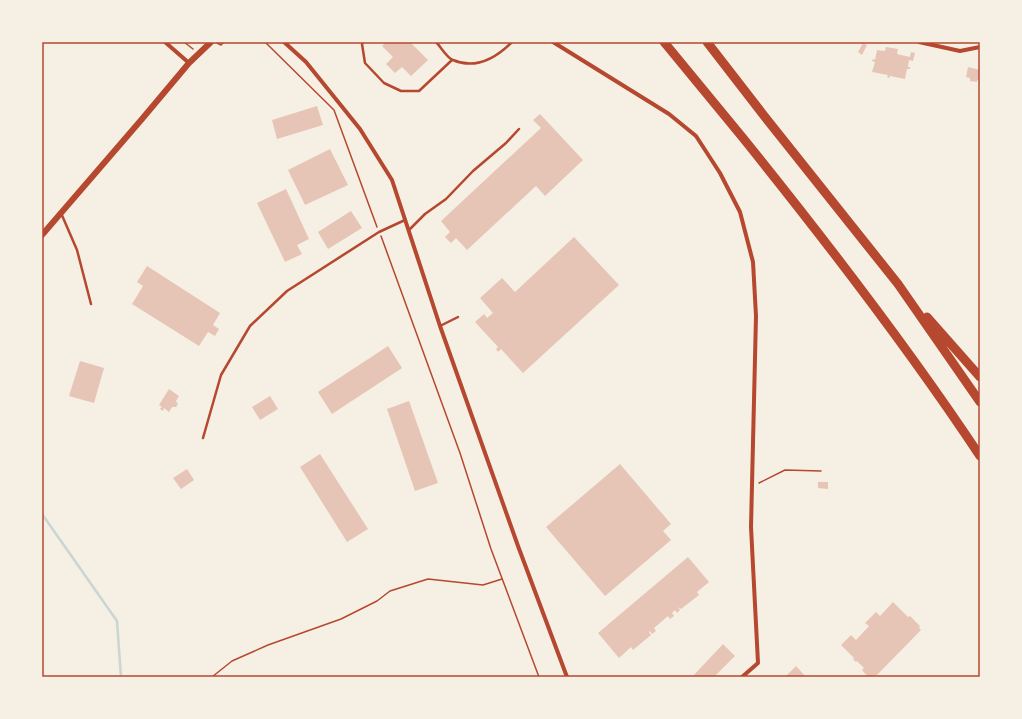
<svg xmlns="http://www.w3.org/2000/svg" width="1022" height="719" font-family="'Archivo Narrow',sans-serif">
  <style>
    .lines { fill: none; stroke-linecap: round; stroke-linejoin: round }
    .stream { stroke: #c9d6d2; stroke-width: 2.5 }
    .building { fill: #e6c5b7 }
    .path { stroke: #b5482f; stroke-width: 1.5 }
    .service { stroke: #b5482f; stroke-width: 2.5 }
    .minor { stroke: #b5482f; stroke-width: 4 }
    .tertiary { stroke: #b5482f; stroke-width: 6 }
    .motorway { stroke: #b5482f; stroke-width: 9 }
    .neatline { fill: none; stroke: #b5482f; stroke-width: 1.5 }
  </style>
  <rect width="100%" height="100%" fill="#f6efe4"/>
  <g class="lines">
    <path class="stream" d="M42,514L117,621L121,677"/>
  </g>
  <path class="building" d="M382,42H410L428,60L411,76L402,67L395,73L386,64L393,57L382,46L384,44Z
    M863,43L867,45L862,55L858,52Z
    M886,47L898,49L897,54L910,57L911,52L915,53L913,61L909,60L908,67H910V69H907L905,79L890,76L889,78L887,77L888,75L872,72L875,62L872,61L873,59L875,60L877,50L885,51Z
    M968,67L980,70V81L977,80V82L970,81V78L966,77Z
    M317,106L323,125L277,139L272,120Z
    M540,114L583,160L545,196L536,186L467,250L456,238L451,243L445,237L450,232L441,221L541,128L533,120Z
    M330,149L348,185L305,205L288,170Z
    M286,189L309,239L297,245L302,254L285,262L257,203Z
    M351,211L362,228L328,249L318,232Z
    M574,237L619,285L523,373L501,349L498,352L496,349L498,347L475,322L484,314L487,318L493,313L480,298L502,278L515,292Z
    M147,266L220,313L213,325L219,329L215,336L208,332L199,346L132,304L143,286L137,282Z
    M388,346L402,368L332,414L318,392Z
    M80,361L104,368L94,403L69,396Z
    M169,389L179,396L176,401L178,404L176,407H172L169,412L164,408L163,411L160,409L162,407L159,405Z
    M270,396L278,409L260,420L252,407Z
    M409,401L438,483L415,491L387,409Z
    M320,454L368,529L347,542L300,467Z
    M620,464L671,524L663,531L671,540L605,596L546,527Z
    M187,469L194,480L181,489L173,478Z
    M818,482H828V489L818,488Z
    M688,557L709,582L697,592L699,595L681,609L678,607L680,610L677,613L675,610L672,613L674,616L670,619L668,616L654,628L656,631L652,634L650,631L649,632L651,635L633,650L631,647L619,658L598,633Z
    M893,602L908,617L910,616L920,626L919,628L921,630L875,677H868L862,670L864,668L857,661L856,662L853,659L854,658L841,645L851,635L856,640L869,626L865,623L876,612L880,616Z
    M723,644L735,656L714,677H692Z
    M796,666L806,677H785Z"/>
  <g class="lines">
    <path class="path" d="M184,42L193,49
      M265,42L334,110L377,227
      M217,43L221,45L224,42
      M381,236L460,453L491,549L539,677
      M759,483L785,470L821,471
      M212,677L232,661L268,645L341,619L377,601L390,591L428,579L483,585L502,579"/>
    <path class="service" d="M363,42L362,44L365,63L384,83L401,91H419L452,60
      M436,42C441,47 447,58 453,60C476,70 496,58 512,42
      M61,213L77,250L91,304
      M409,230L425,214L446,199L473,171L506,143L519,129
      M440,326L458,317
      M203,438L221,375L250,326L287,291L379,232L405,220"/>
    <path class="minor" d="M165,42L189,63
      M284,42L306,62L360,129L392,180L440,326L518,546L567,677
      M553,42L669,114L696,136L720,173L740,212L753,262L756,316L751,527L758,663L742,677
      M919,42L960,51L980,47"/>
    <path class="tertiary" d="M42,235L142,119L189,63L211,42"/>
    <path class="motorway" d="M664,42C690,74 717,106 743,138C826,241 907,346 980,456
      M707,42L765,117L898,284L980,402
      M927,317L980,377"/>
  </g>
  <rect width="1022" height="719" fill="none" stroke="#f6efe4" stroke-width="86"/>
  <rect x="43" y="43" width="936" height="633" class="neatline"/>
</svg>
